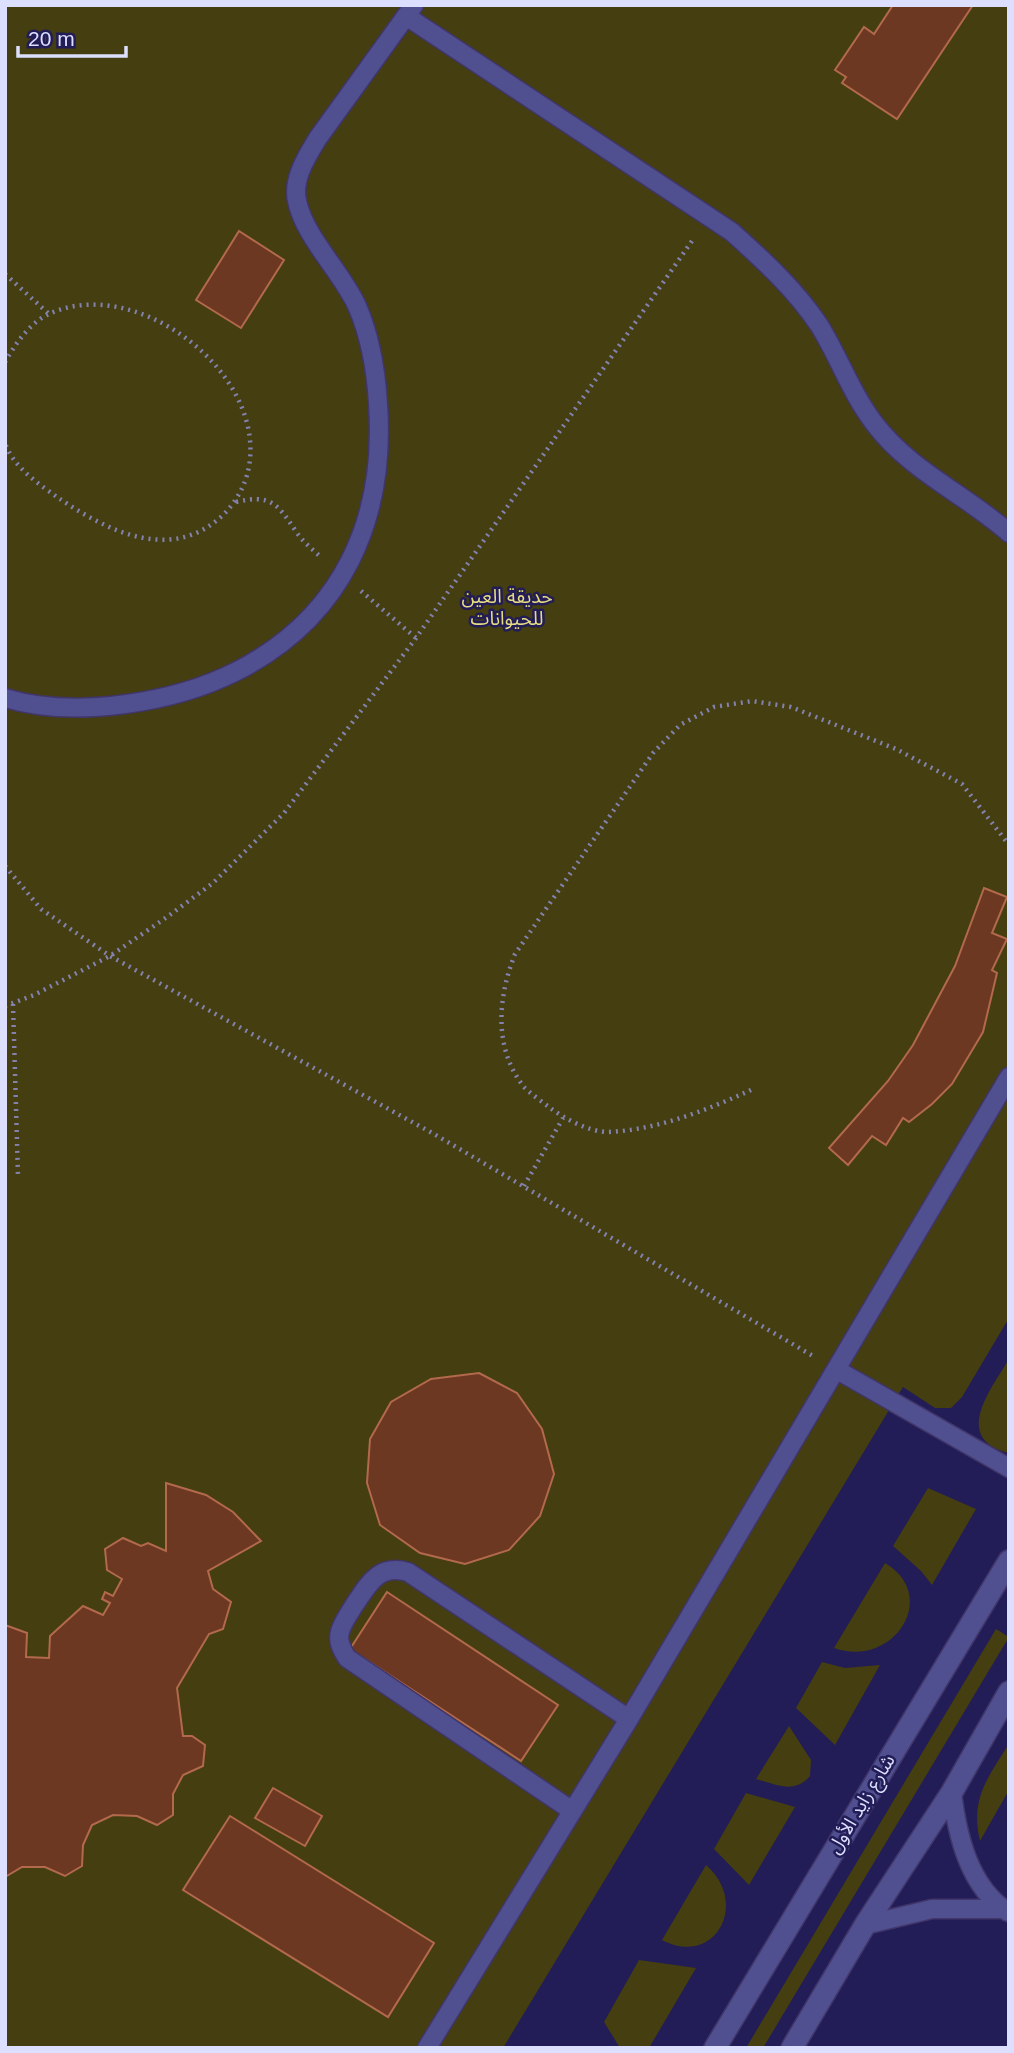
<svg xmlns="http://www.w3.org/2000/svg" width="1014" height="2053" font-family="Helvetica,'Noto Sans Arabic',sans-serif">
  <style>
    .green { fill: #443e10 }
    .building { fill: #6c3822; stroke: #b2694c; stroke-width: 2 }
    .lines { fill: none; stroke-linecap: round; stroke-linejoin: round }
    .lane-casing { stroke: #403669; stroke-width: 21 }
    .street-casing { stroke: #403669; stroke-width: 24 }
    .path { stroke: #8382ae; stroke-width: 4.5; stroke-dasharray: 2 5; stroke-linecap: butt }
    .lane { stroke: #504f8f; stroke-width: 18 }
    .street { stroke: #504f8f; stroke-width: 21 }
    .labels { text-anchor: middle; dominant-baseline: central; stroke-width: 5; stroke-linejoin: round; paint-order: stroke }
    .park-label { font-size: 19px; fill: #e6dc82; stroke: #221c57 }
    .street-label { font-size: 19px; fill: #dcdffd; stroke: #221c57 }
  </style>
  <rect width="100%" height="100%" fill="#221c57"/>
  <path class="green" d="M5,5H1009V1318L962,1397L951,1408H935L903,1387L503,2048H5Z
    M1009,1359V1453C951,1439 991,1389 1009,1359Z
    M928,1488L976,1509L932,1585L921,1571L893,1546Z
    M885,1563C941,1596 893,1669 834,1648Z
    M996,1629L1009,1637L763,2048H746Z
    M822,1662L845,1668L880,1665L835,1745L796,1708Z
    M789,1726L811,1760L810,1776C795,1794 776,1785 756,1779Z
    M1009,1744V1790L980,1841C970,1800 987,1778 1009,1744Z
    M746,1793L795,1807L749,1885L714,1849Z
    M706,1865C750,1903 715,1968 662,1940Z
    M639,1960L696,1968L649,2048H620L604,2022Z"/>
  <path class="building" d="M893,5H973L897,119L842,83L846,77L835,70L864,27L874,34Z
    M239,231L284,260L241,328L196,300Z
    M984,888L1007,897L992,933L1007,939L992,970L997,973L983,1032L952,1084L932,1104L909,1122L903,1118L886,1145L872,1136L848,1165L829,1148L888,1081L913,1045L955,966Z
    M479,1373L517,1393L542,1429L554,1474L540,1516L509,1550L465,1564L420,1553L380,1525L367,1483L370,1439L391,1402L431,1379Z
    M166,1483L206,1495L233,1512L261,1541L208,1571L213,1589L231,1602L223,1629L209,1634L177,1688L183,1736H192L205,1745L203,1766L183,1775L173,1794V1815L157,1825L137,1816L113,1815L92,1825L83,1845L82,1866L65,1876L45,1867H22L5,1877V1625L27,1633L26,1657L49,1658L50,1636L83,1606L103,1615L110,1603L102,1599L105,1592L113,1596L122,1579L107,1570L105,1549L123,1538L141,1546L148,1543L166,1551Z
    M387,1592L558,1705L521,1761L350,1649Z
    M273,1788L322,1816L305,1846L255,1818Z
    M230,1816L434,1943L388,2017L183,1890Z"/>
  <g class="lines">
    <g class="lane-casing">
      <path id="lane" d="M406,16L732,232C764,261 795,289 819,325C839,357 851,393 874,423C910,471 965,494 1009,533
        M5,698C74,719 174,703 237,671C343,617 386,519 378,404C376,370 371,338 357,306C341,271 305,238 297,201C292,179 307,156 318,138L414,5
        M837,1370L1009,1468
        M952,1792C957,1835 969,1887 1008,1912
        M571,1810L347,1658C342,1650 337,1641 340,1632C342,1623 349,1614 353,1607C368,1585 378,1563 408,1572L629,1719
        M865,1925L932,1909H1003
        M427,2048L629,1719L1009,1077"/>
    </g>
    <g class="street-casing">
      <path id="street" d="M715,2048L1009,1561
        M792,2048L865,1925L952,1792L1009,1692"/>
    </g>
    <path class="path" d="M5,274L49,314
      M5,362C16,343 30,322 51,313C136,276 259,368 250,459C248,481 238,500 223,515C172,563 109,532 60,499C40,485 13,467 5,443
      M236,502C270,494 277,503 295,530C302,541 312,549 322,558
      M361,591L416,638
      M5,866L41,909L110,956L434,1134L813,1356
      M13,1004L18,1176
      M5,1006L34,995L110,956L167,917L213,883L284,813L416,638L694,238
      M751,1090C707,1110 657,1130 608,1132C589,1132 563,1118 549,1107C541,1101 531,1094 524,1087C493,1048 498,997 515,954L653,753L680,725L714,707L752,701L791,707L896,749L962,784L1009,845
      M524,1186L563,1118"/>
    <use href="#lane" class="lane"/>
    <use href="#street" class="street"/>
  </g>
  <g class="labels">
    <g class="park-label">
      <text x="507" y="596">حديقة العين<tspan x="507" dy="22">للحيوانات</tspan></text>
    </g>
    <g class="street-label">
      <text transform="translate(861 1804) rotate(-59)">شارع زايد الأول</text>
    </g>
  </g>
  <rect width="1014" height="2053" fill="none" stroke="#dcdffd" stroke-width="14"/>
  <path d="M18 46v10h108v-10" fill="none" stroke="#dcdffd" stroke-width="3.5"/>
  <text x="28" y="46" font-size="21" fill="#dcdffd" stroke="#221c57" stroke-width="5" paint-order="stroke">20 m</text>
</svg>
